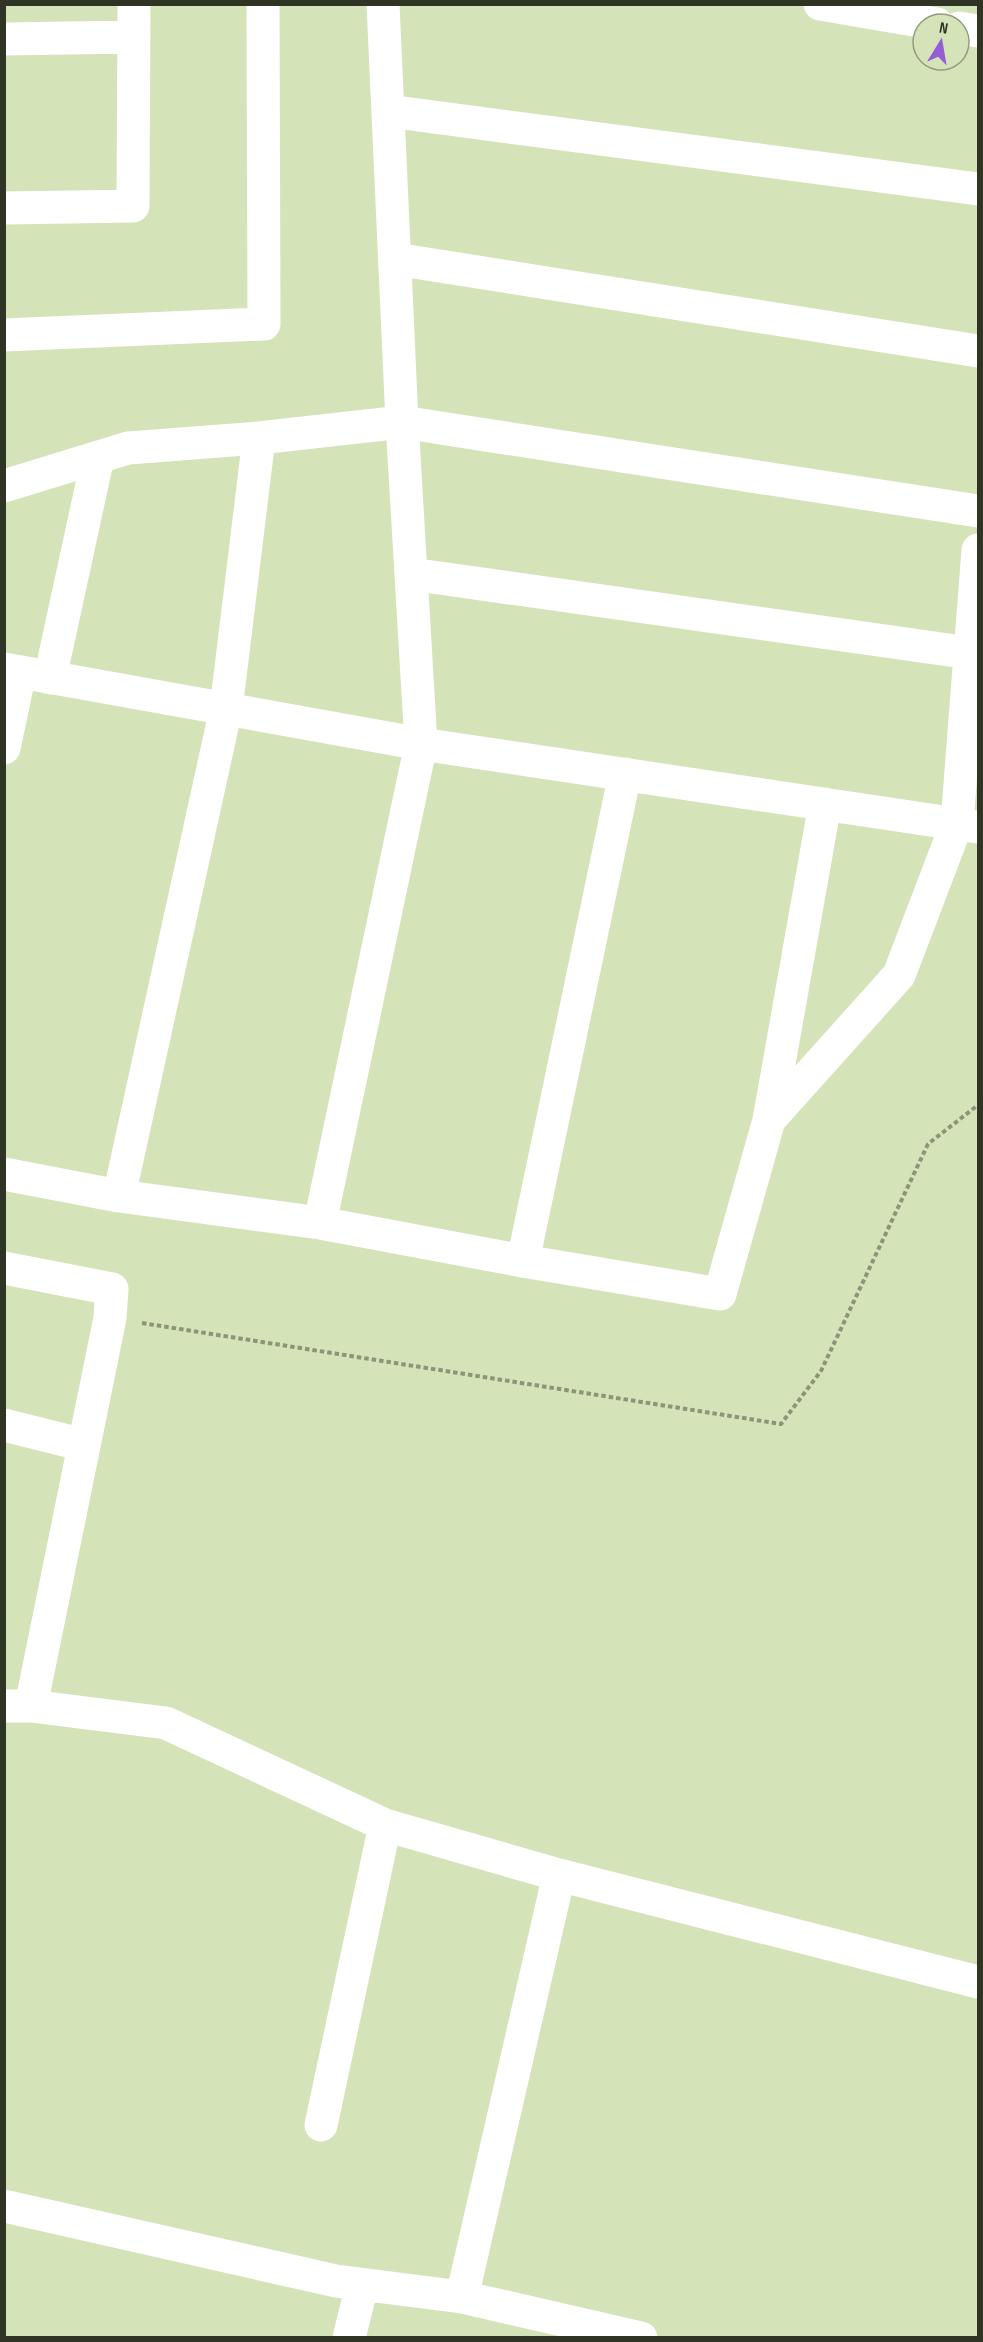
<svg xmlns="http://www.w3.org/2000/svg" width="983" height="2342" font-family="'Sofia Sans Condensed',sans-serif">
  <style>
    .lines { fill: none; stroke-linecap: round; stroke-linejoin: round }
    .path { stroke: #8b9577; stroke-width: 4; stroke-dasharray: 4.5 3; stroke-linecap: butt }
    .minor { stroke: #fff; stroke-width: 33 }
  </style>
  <rect width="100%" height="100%" fill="#d5e3b9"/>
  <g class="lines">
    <path class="path" d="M142,1323L781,1424L821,1371L928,1144L978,1105"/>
    <path class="minor" d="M820,4L937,24
      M959,28L978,31
      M4,39L134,37
      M388,111L978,189
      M4,208L133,206L134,4
      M395,259L978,351
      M4,335L264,324L263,4
      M4,486L128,448L259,438L402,422L978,511
      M411,574L970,653
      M4,669L421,744L977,827
      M50,678L98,457
      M4,748L20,672
      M769,1120L825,804
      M4,1174L119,1196L320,1223L523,1261L720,1294L769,1120L899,975L957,823L978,550
      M119,1196L226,709L259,438
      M320,1223L421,744L402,422L383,4
      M523,1261L625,774
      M4,1268L112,1289L110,1318L31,1706
      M4,1425L84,1445
      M4,1706H31L166,1723L385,1825L559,1875L978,1982
      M321,2125L385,1825
      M4,2206L336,2281L462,2297L641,2338
      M462,2297L559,1875
      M349,2338L362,2285"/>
  </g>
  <rect width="983" height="2342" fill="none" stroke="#2f3424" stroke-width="12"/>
  <g transform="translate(941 42) rotate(11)"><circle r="28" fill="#d5e3b9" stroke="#939d7d" stroke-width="1.5"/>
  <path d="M0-4.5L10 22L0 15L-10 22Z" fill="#955dd5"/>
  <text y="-9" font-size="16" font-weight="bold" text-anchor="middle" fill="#2f3424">N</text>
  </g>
</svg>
